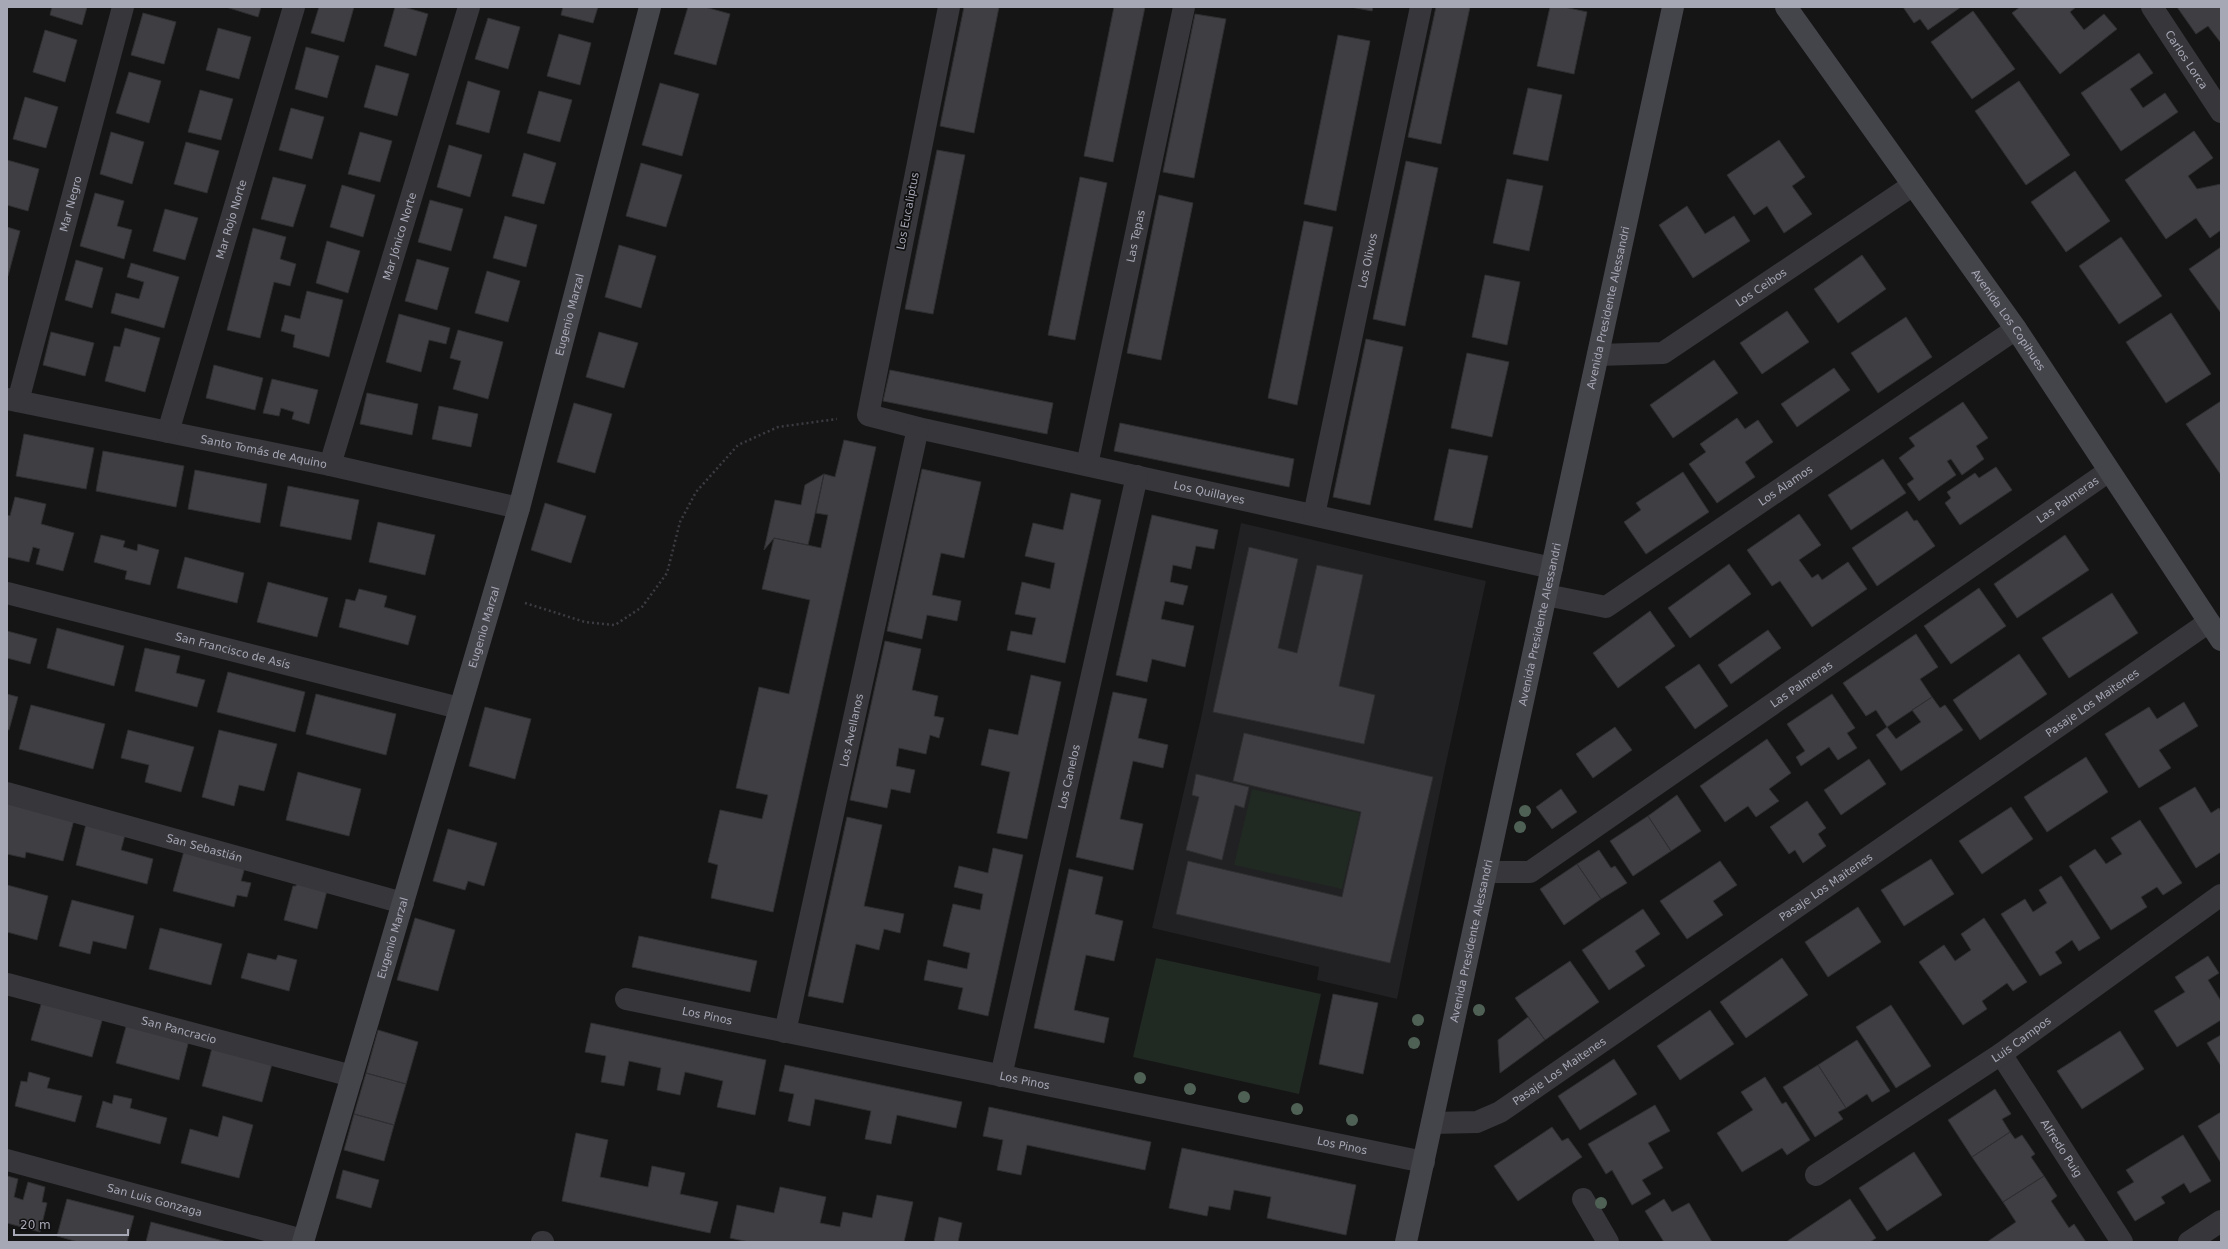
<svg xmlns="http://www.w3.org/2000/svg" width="2228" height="1249" font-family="'DejaVu Sans',sans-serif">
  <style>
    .built { fill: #212123 }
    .green { fill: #212923 }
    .building { fill: #3f3f43; stroke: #2f2f32 }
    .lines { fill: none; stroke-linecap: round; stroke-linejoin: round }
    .path { stroke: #3c3c42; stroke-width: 2.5; stroke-dasharray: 2 3; stroke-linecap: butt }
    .street { stroke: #36363b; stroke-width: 22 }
    .secondary { stroke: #44444b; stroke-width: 22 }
    .tree { fill: #4f6155 }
    .labels { text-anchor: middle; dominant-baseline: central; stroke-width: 3.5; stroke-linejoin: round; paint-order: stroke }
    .street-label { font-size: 11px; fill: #a7a8b6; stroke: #101011 }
  </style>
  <rect width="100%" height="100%" fill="#151516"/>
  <path class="built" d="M1241,523L1486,581L1444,772L1397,999L1317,980L1319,967L1152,928L1201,718Z"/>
  <path class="green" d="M1252,789L1360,813L1342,889L1234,865Z
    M1156,958L1321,994L1299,1094L1133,1057Z"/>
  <path class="building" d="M52,7H87L82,25L50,15Z
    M226,7H261L258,17Z
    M319,7H354L344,42L311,33Z
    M395,7H404L428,14L416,56L384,46Z
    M563,7H598L593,23L561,15Z
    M688,7H705L730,14L716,65L674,54Z
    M964,7H999L974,133L940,126Z
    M1114,7H1145L1113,162L1084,156Z
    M1351,7H1373L1372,11Z
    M1436,7H1470L1441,144L1408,137Z
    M1550,7H1564L1587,12L1574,74L1537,66Z
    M1903,7H1961L1928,30L1920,19L1914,23Z
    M2020,7H2076L2070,12L2084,30L2104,14L2117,29L2060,74L2012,13Z
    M2177,7H2221V43L2208,26L2196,34Z
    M1973,11L2015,69L1972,99L1931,42Z
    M143,13L176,22L164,64L131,55Z
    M1195,14L1226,19L1194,178L1163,172Z
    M488,18L520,27L508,69L475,59Z
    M218,28L251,37L239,79L206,70Z
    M45,30L77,40L65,82L33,72Z
    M559,34L591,43L580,85L547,76Z
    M1338,35L1370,41L1336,211L1304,204Z
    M306,47L339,56L327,98L295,89Z
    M2139,53L2153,73L2130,89L2143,108L2165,93L2178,112L2121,151L2081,93Z
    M376,65L409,74L397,116L364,107Z
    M129,72L161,81L149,123L116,113Z
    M468,81L500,91L489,133L456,124Z
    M2019,81L2070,155L2026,185L1975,111Z
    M660,83L699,94L682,156L642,145Z
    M1528,88L1562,95L1548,161L1513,154Z
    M200,90L233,99L221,140L188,132Z
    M539,91L572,100L560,142L527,133Z
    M25,97L58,107L46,148L13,139Z
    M291,108L324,117L312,159L279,150Z
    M2194,131L2213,158L2188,176L2197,189L2221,184V230L2210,238L2196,218L2166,239L2125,180Z
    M111,132L144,142L132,184L100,174Z
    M360,132L392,141L380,182L348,174Z
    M1779,140L1805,177L1792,186L1812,214L1784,233L1767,206L1754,215L1727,175Z
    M186,142L219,151L207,193L174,184Z
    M449,145L482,155L470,197L437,187Z
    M937,150L965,155L933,314L905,309Z
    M524,153L556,163L544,204L512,196Z
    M7,160L39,169L28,211L7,205Z
    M1406,161L1438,168L1405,326L1373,319Z
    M641,163L682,175L666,227L626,216Z
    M2075,171L2110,221L2066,252L2031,202Z
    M273,177L306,185L293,227L261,219Z
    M1080,177L1107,183L1075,340L1048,335Z
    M1507,179L1543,186L1529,251L1493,243Z
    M342,185L375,195L363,237L330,227Z
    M95,193L124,201L117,226L132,230L124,259L80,246Z
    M1159,195L1193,203L1161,360L1127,353Z
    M430,200L463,209L451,251L418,242Z
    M1687,206L1705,234L1734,216L1750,241L1693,278L1659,225Z
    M165,209L198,218L185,260L153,251Z
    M505,216L537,225L526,267L493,258Z
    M1304,221L1333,227L1297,405L1268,398Z
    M7,227L20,231L8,276H7Z
    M253,228L286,237L280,259L296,264L290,286L274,282L260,338L227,330Z
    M2121,237L2162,296L2119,324L2079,266Z
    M327,241L360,251L348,293L316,283Z
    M619,245L656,256L641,308L605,297Z
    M2221,247V313L2189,269Z
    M1862,255L1886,289L1838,323L1814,289Z
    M417,259L449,268L437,310L405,301Z
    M76,260L103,268L92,308L65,300Z
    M131,263L179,277L164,328L111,313L116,293L139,299L144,282L127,277Z
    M487,271L520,281L508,322L475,313Z
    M1485,275L1520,282L1507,345L1472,337Z
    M307,291L343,300L329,357L293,347L295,335L281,331L285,315L300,319Z
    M1787,311L1809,342L1762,374L1740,343Z
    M2171,313L2211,374L2166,403L2126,342Z
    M399,314L450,328L446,344L429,340L421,372L386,362Z
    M1906,317L1932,357L1878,393L1851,353Z
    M125,328L160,338L145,392L105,381L114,346L120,347Z
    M458,330L503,342L488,399L453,389L461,361L450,358Z
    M51,332L94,343L85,376L43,365Z
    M599,332L638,343L624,388L586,377Z
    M1366,339L1403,347L1370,505L1333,497Z
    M1467,353L1509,362L1492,437L1451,428Z
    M1714,360L1738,393L1673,438L1650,405Z
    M214,365L263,378L255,410L206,398Z
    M1834,368L1850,390L1797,427L1781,404Z
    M890,370L1053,403L1047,434L883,401Z
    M272,379L318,390L309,424L292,419L294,412L281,408L279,416L263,413Z
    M367,393L418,404L412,435L360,424Z
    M2221,401V475L2186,424Z
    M1963,402L1988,438L1976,446L1984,459L1962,475L1951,459L1947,461L1956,475L1919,501L1907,484L1914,479L1899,458L1915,446L1909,438Z
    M574,403L612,414L595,473L557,462Z
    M439,406L478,414L471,447L432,439Z
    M1737,418L1745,429L1758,420L1773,442L1745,462L1755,477L1717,503L1689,464L1706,452L1700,444Z
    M1120,423L1294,459L1289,487L1114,451Z
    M24,434L94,448L86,489L16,476Z
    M844,440L876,447L773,912L711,898L718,865L708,862L720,810L762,819L768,795L736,788L759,687L789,694L810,600L762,589L774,538L821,548L828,515L816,513L824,474L835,477Z
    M1449,449L1488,456L1472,528L1434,520Z
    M103,451L184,466L176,507L96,491Z
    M1883,459L1906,493L1851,530L1828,495Z
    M1996,467L2012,490L1960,525L1945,503L1951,498L1947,492L1975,473L1979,478Z
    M922,469L981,482L964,558L941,553L932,595L961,601L957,621L927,615L922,639L887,631Z
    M195,470L267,484L260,523L188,509Z
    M1683,472L1709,512L1646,554L1624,522L1641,510L1636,503Z
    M824,474L808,545L774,538L764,550L775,500L801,505L805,485Z
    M288,486L359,500L351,540L280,526Z
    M1071,493L1101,500L1065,663L1007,650L1011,631L1032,635L1036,618L1015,614L1022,582L1050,589L1055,563L1025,556L1033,523L1063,530Z
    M15,497L46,504L41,524L74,533L63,571L36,564L40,549L33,547L29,562L7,557V515L10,516Z
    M545,503L586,516L571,563L531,550Z
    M1907,511L1914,521L1917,520L1935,546L1877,586L1852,548Z
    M1799,514L1821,545L1799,560L1812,578L1818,574L1822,580L1848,562L1867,589L1812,627L1780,581L1772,586L1747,550Z
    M1152,515L1218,530L1214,549L1196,546L1191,569L1173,565L1170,582L1188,586L1183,605L1165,601L1161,619L1194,626L1185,667L1152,659L1147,682L1116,675Z
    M378,522L435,535L425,575L369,562Z
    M101,535L125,541L123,547L137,551L138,544L159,550L150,585L125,579L127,571L94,562Z
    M2065,535L2089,570L2017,618L1994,584Z
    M1249,547L1298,559L1278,648L1297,653L1317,565L1363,575L1339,686L1375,695L1364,744L1213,712Z
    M185,557L244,573L237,603L177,588Z
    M1729,564L1751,594L1690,638L1668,608Z
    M268,582L328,598L317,637L257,622Z
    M1979,588L2006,626L1951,664L1924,626Z
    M359,589L387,596L384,607L416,616L408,645L339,627L346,599L355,601Z
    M2112,593L2138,633L2069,678L2042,638Z
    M1650,611L1675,646L1618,688L1593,653Z
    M57,628L124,646L114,686L47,668Z
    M1768,630L1781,648L1731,684L1718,665Z
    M7,631L37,639L30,664L7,658Z
    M1916,634L1938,667L1920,679L1932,697L1887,727L1876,710L1866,716L1843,683Z
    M885,641L921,649L912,690L938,696L934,716L944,718L939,738L930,735L926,754L899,748L896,766L915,770L910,793L891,789L887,808L850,800Z
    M145,648L180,656L176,673L205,680L197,707L135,691Z
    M2019,654L2047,694L1980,740L1953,700Z
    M1699,664L1728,706L1695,729L1665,687Z
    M228,672L305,692L295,732L217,712Z
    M1031,675L1061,682L1027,839L997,833L1010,772L981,765L989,729L1018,735Z
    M1113,692L1147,699L1138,738L1168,745L1163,768L1133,761L1120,819L1143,824L1133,870L1076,857Z
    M7,694L18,697L9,730L7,729Z
    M316,694L396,714L386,755L306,734Z
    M1832,694L1855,728L1847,733L1857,748L1838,760L1829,747L1801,766L1796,757L1805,751L1787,724Z
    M1932,697L1940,708L1945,705L1963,730L1901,771L1876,735L1887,727L1896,739L1921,722L1912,710Z
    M2184,702L2198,726L2159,750L2171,768L2139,788L2105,734L2149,707L2157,719Z
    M31,705L105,724L93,769L19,749Z
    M485,707L531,719L515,779L469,766Z
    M1615,727L1632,750L1593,778L1576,754Z
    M128,730L194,747L181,792L145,782L149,765L121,758Z
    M219,730L277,744L264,791L239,785L234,806L202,797Z
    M1244,733L1433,777L1390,963L1176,914L1188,861L1342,897L1361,812L1233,781Z
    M1767,739L1791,773L1769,789L1779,801L1756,817L1748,806L1725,822L1700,786Z
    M2086,757L2108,792L2047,832L2024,797Z
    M1869,759L1886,784L1841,815L1824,790Z
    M298,772L361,789L349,836L286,820Z
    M1196,774L1249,787L1244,808L1235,805L1222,860L1186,850L1199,797L1192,795Z
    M2195,787L2211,813L2219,808L2221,812V852L2196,868L2159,808Z
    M1561,789L1577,812L1552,829L1536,807Z
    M1677,795L1701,831L1671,851L1648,816Z
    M1807,801L1826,828L1818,834L1826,846L1803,863L1795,850L1789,854L1770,827Z
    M7,802L74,820L63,861L26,852L25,858L7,854Z
    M2011,807L2033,839L1982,874L1959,841Z
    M1648,816L1671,851L1633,876L1610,841Z
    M847,817L882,825L864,906L904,914L900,933L884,929L879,950L856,944L843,1003L808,996Z
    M2140,820L2182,883L2163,895L2157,887L2141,897L2147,907L2111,930L2069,866L2095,849L2106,864L2122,854L2111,838Z
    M86,824L125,835L121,850L153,859L147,884L76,865Z
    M448,829L497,843L484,886L468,881L465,890L433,881Z
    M993,848L1023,855L988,1016L958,1009L963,988L924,980L928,960L967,969L970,953L943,946L953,904L980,910L983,894L954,887L959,866L988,873Z
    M1599,850L1611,868L1615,866L1627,883L1601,899L1577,864Z
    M184,851L245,867L241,881L251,883L247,897L237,895L234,907L173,891Z
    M1931,859L1954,894L1904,926L1881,890Z
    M1720,861L1737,885L1713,901L1723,915L1687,939L1660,901Z
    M1577,864L1601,899L1564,925L1540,889Z
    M1069,869L1103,877L1095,914L1123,921L1114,961L1086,955L1074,1010L1109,1018L1104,1043L1034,1028Z
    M2061,876L2100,938L2079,951L2072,940L2055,952L2062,963L2040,976L2001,914L2025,899L2033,912L2047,903L2039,890Z
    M298,879L328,887L317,929L284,920L293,886H296Z
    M7,885L48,896L37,940L7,932Z
    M72,900L134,916L126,949L93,941L90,954L59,946Z
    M1858,907L1881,942L1828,977L1805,942Z
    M1643,909L1660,934L1635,951L1645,966L1609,990L1582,950Z
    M415,918L455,930L438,991L397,980Z
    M1984,918L2027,982L2013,991L2007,983L1982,1001L1987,1009L1963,1025L1919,962L1944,945L1955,961L1971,950L1961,934Z
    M160,928L222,944L211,985L149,969Z
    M639,936L757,961L750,992L632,967Z
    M248,953L276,960L278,955L297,960L289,991L241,978Z
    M2208,956L2219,973L2208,980L2221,1001V1020L2177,1047L2154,1011L2185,992L2175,977Z
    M1782,958L1808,995L1746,1038L1720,1002Z
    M1570,961L1599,1002L1545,1040L1515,998Z
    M1333,994L1378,1003L1363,1074L1319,1064Z
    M42,1001L103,1017L92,1057L31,1040Z
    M1891,1005L1931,1066L1896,1088L1856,1027Z
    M1710,1010L1734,1044L1680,1080L1657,1046Z
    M1528,1017L1545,1040L1500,1073L1498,1040Z
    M127,1023L189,1040L179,1080L116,1063Z
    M591,1023L766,1060L755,1115L717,1107L723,1081L685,1072L680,1095L657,1090L661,1068L629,1061L624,1086L601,1082L606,1056L585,1052Z
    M378,1030L418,1042L406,1084L366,1073Z
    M2120,1031L2144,1069L2082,1109L2057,1071Z
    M2221,1035V1066L2207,1043Z
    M1857,1040L1890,1091L1872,1102L1867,1094L1846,1108L1818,1065Z
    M212,1048L272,1064L262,1102L202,1086Z
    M1614,1059L1637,1094L1580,1130L1558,1096Z
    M785,1065L962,1102L956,1128L897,1115L891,1144L865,1139L871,1111L815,1099L810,1126L788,1121L794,1094L779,1091Z
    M1818,1065L1846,1108L1838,1112L1843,1119L1815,1137L1783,1087Z
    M29,1072L50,1078L47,1088L82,1096L75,1122L15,1106L21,1081L27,1082Z
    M366,1073L406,1084L394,1125L354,1114Z
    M1765,1077L1782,1104L1786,1102L1810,1140L1787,1155L1782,1148L1742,1172L1717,1133L1753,1110L1741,1092Z
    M1995,1089L2011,1114L2002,1119L2010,1132L1972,1157L1948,1120Z
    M114,1095L132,1099L130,1108L167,1118L160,1144L96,1127L103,1101L112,1104Z
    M1655,1105L1670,1131L1648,1143L1663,1168L1642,1180L1651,1194L1632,1205L1612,1170L1606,1174L1588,1144Z
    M989,1107L1151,1142L1145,1170L1027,1145L1021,1175L997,1170L1003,1140L983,1136Z
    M2221,1112V1163L2198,1126Z
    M354,1114L394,1125L384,1161L344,1150Z
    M223,1116L253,1125L239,1178L181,1163L190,1129L218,1137Z
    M1552,1127L1562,1141L1568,1138L1582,1157L1518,1201L1494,1166Z
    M2010,1132L2015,1139L2022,1135L2035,1154L2031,1157L2044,1176L2003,1202L1972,1157Z
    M576,1133L608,1140L600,1177L648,1187L652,1166L685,1173L680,1194L718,1202L710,1233L562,1201Z
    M2183,1135L2211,1181L2190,1193L2184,1183L2161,1197L2165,1203L2135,1221L2117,1192L2134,1182L2126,1170Z
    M1182,1148L1356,1185L1346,1235L1267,1218L1271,1197L1234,1190L1230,1210L1209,1206L1207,1216L1169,1208Z
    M1914,1152L1942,1195L1887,1231L1859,1188Z
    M343,1170L379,1180L371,1208L336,1198Z
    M7,1176L18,1179L14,1197L23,1200L28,1182L45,1187L42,1202L47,1203L40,1232L7,1223Z
    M2044,1176L2057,1196L2051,1201L2069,1228L2074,1224L2086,1242H1987L2016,1222L2003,1202Z
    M780,1187L826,1197L820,1223L840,1227L843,1212L872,1218L877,1195L913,1202L904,1242H749L730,1238L737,1205L774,1213Z
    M67,1199L134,1216L127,1242H78L57,1236Z
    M1664,1199L1672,1212L1689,1203L1712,1242H1664L1645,1211Z
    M1850,1199L1876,1238L1870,1242H1786Z
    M939,1217L962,1223L958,1242H934Z
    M151,1222L227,1242H146Z"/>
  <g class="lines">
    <path class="path" d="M525,603L585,622L615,625L642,607L667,573L680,522L696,492L738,445L778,427L837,419"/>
    <g class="street">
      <path id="s1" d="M949,7L868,415L918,428L1552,568"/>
      <path id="s2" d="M2152,7L2221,112"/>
      <path id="s3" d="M1598,355L1663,353L1913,185"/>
      <path id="s4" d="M7,399L330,465L519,508"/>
      <path id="s5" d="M18,401L123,7"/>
      <path id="s6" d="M168,432L294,7"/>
      <path id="s7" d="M330,465L469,7"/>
      <path id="s8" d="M1087,465L1184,7"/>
      <path id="s9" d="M1314,515L1421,7"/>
      <path id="s10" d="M7,593L459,708"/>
      <path id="s11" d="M1546,595L1606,607L2016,329"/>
      <path id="s12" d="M7,793L403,903"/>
      <path id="s13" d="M1486,872H1530L2109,471"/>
      <path id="s14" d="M7,984L352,1076"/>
      <path id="s15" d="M626,999L1424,1162"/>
      <path id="s16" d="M785,1032L918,428"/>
      <path id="s17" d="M2001,1054L2122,1242"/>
      <path id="s18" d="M1001,1076L1137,476"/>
      <path id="s19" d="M1432,1123L1477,1122L1500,1112L2209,622"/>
      <path id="s20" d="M7,1160L303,1240"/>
      <path id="s21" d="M1816,1175L2001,1054L2221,895"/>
      <path d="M1583,1199L1608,1242"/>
      <path d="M542,1242H543"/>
      <path d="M2189,1242L2221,1221"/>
    </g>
    <g class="secondary">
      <path id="s22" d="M1786,7L2016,329L2221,640"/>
      <path id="s23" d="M303,1242L519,508L650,7"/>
      <path id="s24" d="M1406,1242L1673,7"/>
    </g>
  </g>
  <g class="tree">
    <circle cx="1525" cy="811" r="6"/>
    <circle cx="1520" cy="827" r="6"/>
    <circle cx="1479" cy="1010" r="6"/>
    <circle cx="1418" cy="1020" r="6"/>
    <circle cx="1414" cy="1043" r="6"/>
    <circle cx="1140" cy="1078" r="6"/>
    <circle cx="1190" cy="1089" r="6"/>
    <circle cx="1244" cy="1097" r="6"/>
    <circle cx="1297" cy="1109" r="6"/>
    <circle cx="1352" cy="1120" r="6"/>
    <circle cx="1601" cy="1203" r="6"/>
  </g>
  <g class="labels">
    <g class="street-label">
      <text stroke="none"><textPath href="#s2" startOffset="63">Carlos Lorca</textPath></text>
      <text stroke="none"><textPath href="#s5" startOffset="204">Mar Negro</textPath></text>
      <text transform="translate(908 211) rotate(-79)">Los Eucaliptus</text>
      <text stroke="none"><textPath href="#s6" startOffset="222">Mar Rojo Norte</textPath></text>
      <text stroke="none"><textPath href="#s7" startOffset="239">Mar Jónico Norte</textPath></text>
      <text stroke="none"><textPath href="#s8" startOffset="234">Las Tepas</textPath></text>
      <text stroke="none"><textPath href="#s9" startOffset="260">Los Olivos</textPath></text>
      <text stroke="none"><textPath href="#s3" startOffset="183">Los Ceibos</textPath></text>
      <text stroke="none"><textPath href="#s24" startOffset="956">Avenida Presidente Alessandri</textPath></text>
      <text stroke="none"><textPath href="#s23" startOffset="965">Eugenio Marzal</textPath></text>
      <text stroke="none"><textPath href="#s22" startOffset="384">Avenida Los Copihues</textPath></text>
      <text stroke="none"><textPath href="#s4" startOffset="262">Santo Tomás de Aquino</textPath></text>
      <text stroke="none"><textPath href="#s11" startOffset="278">Los Álamos</textPath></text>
      <text stroke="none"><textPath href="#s1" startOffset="766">Los Quillayes</textPath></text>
      <text stroke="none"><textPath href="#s13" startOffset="698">Las Palmeras</textPath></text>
      <text stroke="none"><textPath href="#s24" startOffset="632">Avenida Presidente Alessandri</textPath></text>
      <text stroke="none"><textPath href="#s23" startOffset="641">Eugenio Marzal</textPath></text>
      <text stroke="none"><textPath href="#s10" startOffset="233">San Francisco de Asís</textPath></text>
      <text stroke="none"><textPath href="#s13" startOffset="374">Las Palmeras</textPath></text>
      <text stroke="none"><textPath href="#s19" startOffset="790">Pasaje Los Maitenes</textPath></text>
      <text stroke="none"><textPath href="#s16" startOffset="309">Los Avellanos</textPath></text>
      <text stroke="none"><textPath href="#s18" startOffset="307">Los Canelos</textPath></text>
      <text stroke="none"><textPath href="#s12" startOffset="205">San Sebastián</textPath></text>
      <text stroke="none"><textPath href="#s19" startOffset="466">Pasaje Los Maitenes</textPath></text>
      <text stroke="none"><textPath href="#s23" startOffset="317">Eugenio Marzal</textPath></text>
      <text stroke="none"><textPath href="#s24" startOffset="308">Avenida Presidente Alessandri</textPath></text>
      <text stroke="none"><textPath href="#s15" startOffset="83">Los Pinos</textPath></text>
      <text stroke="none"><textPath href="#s14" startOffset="178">San Pancracio</textPath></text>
      <text stroke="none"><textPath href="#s21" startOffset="246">Luis Campos</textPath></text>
      <text stroke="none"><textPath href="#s19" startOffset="142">Pasaje Los Maitenes</textPath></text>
      <text stroke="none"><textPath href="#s15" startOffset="407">Los Pinos</textPath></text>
      <text stroke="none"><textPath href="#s15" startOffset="731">Los Pinos</textPath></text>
      <text stroke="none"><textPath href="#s17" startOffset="112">Alfredo Puig</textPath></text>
      <text stroke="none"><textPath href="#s20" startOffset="153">San Luis Gonzaga</textPath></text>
    </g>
  </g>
  <rect width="2228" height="1249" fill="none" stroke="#a7a8b6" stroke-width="16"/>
  <path d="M14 1229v6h114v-6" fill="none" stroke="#a7a8b6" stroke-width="2"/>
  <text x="20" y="1229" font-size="12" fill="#a7a8b6" stroke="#101011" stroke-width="3" paint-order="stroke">20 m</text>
</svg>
